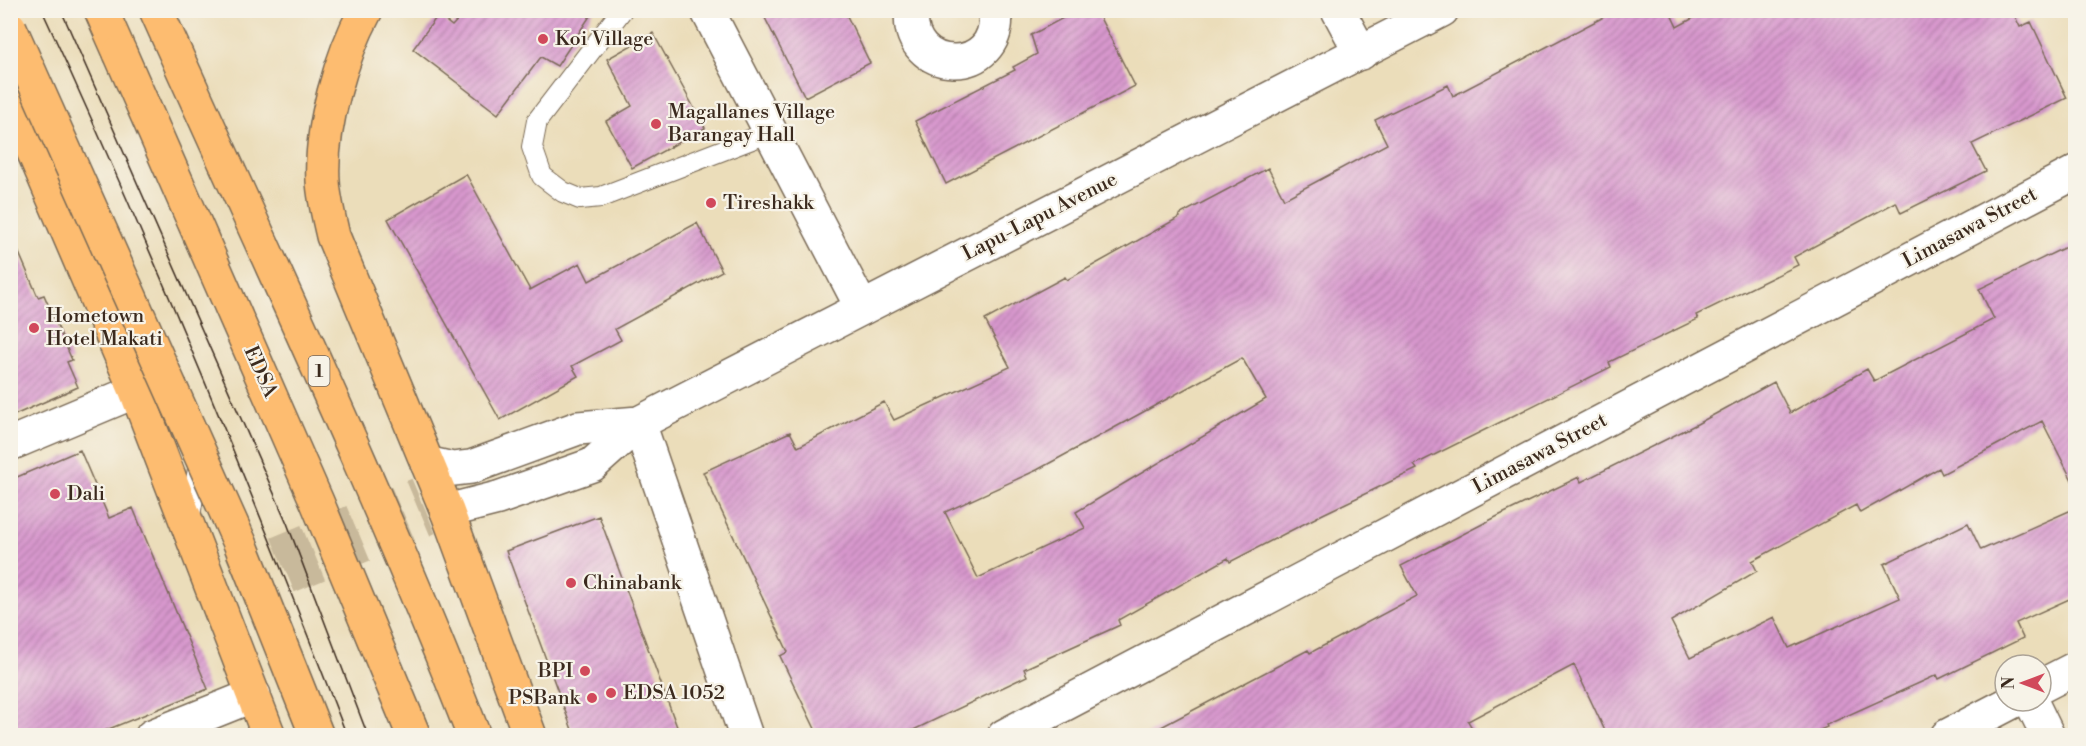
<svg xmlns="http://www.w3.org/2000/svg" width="2086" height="746" font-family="'Libre Bodoni',serif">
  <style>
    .building { fill: url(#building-hatch); fill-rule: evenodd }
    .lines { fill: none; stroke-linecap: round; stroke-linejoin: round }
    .trunk-tunnel { stroke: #c8b99b; stroke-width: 33; stroke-dasharray: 33 16; stroke-linecap: butt }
    .service-casing { stroke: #796955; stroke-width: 22 }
    .minor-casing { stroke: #796955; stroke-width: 36 }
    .tertiary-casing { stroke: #796955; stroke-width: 36 }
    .trunk-casing { stroke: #796955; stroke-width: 36 }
    .service { stroke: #fff; stroke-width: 20 }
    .minor { stroke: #fff; stroke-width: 33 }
    .tertiary { stroke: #fff; stroke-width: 33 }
    .trunk { stroke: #fdbc6f; stroke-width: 33 }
    .tram { stroke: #3b2a1e; stroke-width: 1.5 }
    .trunk-bridge-casing { stroke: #796955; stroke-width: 36; stroke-linecap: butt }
    .trunk-bridge { stroke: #fdbc6f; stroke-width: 33 }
    .poi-dot { fill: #d1495b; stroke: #f7f3e8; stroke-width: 2 }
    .labels { text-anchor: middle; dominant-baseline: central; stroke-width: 4.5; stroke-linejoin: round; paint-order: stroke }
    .shield { fill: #f7f3e8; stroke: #73665b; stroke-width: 1.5 }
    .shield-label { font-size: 18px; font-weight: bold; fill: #3b2a1e }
    .poi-label { font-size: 20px; fill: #3b2a1e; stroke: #f7f3e8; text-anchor: start }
    .street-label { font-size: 20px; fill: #3b2a1e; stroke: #f7f3e8 }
  </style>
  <defs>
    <pattern id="building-hatch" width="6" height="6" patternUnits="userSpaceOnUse" patternTransform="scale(1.5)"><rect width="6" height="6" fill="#d898ce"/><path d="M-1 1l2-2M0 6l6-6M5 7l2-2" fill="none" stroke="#b07ca7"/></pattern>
  </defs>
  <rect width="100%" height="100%" fill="#f7f3e8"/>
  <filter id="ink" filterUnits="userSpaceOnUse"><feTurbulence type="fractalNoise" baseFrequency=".0167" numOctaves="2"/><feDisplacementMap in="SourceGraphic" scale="12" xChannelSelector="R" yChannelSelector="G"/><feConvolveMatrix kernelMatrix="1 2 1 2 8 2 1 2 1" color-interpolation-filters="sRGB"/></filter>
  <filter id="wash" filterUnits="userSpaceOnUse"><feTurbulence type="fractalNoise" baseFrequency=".008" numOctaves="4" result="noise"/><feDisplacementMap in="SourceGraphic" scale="24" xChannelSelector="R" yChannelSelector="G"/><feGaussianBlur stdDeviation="1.35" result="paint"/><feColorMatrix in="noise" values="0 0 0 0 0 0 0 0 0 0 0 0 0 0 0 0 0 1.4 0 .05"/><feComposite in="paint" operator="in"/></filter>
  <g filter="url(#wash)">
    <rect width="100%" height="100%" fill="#ebddba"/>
    <g id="blocks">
      <path class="building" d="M467,10H594L557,66L541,57L498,114L413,49L438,15L452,26Z
        M761,10H844L870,63L805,97Z
        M1078,10H1096L1135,86L946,184L915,121L1015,70L1013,67L1037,54L1031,35Z
        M1617,10H1669L1677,27L1708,10H2012L2020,27L2031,22L2067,98L1972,144L1986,171L1901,213L1896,202L1794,257L1798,265L1696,315L1698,319L1609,362L1611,367L1414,465L1417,469L1323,514L1230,562L1228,558L1118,620L1120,625L1024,669L1027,676L903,735H818L780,656L788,652L703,472L790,432L798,447L884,402L894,420L1010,367L985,320L1065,277L1067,280L1180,217L1179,215L1268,168L1284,199L1387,144L1375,120L1448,85L1453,96ZM1242,358L1266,399L1076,512L1085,528L978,578L945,512L1037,470Z
        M653,33L705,128L632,168L606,121L632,106L607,59Z
        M466,174L530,290L580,263L589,281L697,223L722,271L615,329L621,340L572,366L578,376L500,420L388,219Z
        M10,232L38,297L44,295L72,360L67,362L78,387L10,417Z
        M2076,242V488L2042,421L1942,474L1939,468L1860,513L1856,505L1752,561L1757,571L1671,621L1690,658L1774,617L1789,648L1900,598L1884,564L1968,523L1981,550L2076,508V596L2016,623L2023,638L1939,679L1937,675L1826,725L1827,727L1809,735H1607L1574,665L1468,721L1476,735H1146L1308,650L1310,653L1417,596L1401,566L1498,516L1579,477L1581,482L1697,424L1774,382L1790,413L1867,369L1874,381L1994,319L1979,289Z
        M80,450L109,518L133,508L208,689L94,735H10V480Z
        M599,516L636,616L680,735H574L506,551Z"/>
    </g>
  </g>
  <g filter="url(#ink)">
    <use href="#blocks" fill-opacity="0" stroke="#796955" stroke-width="1.5"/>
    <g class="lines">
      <path class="trunk-tunnel" d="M10,12L13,10
        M232,572L418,494
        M243,596L429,518"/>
      <g class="service-casing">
        <path id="service" d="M622,10L537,121L532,147L542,176L563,192L580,199L601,197L770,132
          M189,521L200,458"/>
      </g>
      <g class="minor-casing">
        <path id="minor" d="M707,10L862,308
          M912,10C903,77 1004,79 995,10
          M1338,10L1361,53
          M10,444L136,391
          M447,511L498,498L592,465L639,423L746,736
          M2031,701L2048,736
          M152,736L254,695
          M1004,736L2076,172"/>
      </g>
      <g class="tertiary-casing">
        <path id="tertiary" d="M427,463L453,469L471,467L578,428L639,423L1442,10
          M2041,686L2076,668
          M1947,736L2014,701"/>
      </g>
      <g class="trunk-casing">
        <path id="trunk" d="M101,10L120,53
          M366,10C341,56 320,128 323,181C324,199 329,218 333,236L447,511L530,736
          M10,97L136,391L269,736"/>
      </g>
      <use href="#service" class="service"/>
      <use href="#minor" class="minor"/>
      <use href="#tertiary" class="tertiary"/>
      <use href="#trunk" class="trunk"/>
      <path class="tram" d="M42,10C152,248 252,491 347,736
        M61,10L287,523L368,736"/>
      <g class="trunk-bridge-casing">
        <path id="trunk-bridge" d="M156,10C264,251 378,490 474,736
          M10,28L240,543L317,736
          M120,53L317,502L414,736"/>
      </g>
      <use href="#trunk-bridge" class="trunk-bridge"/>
    </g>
  </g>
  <g class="poi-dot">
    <circle cx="543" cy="39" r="6"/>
    <circle cx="656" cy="124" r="6"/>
    <circle cx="711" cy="203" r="6"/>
    <circle cx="34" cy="328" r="6"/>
    <circle cx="55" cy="494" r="6"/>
    <circle cx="571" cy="583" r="6"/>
    <circle cx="585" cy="671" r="6"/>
    <circle cx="611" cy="693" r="6"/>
    <circle cx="592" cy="698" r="6"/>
  </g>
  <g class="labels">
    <rect class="shield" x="308.5" y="356" width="21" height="30" rx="4.5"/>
    <g class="shield-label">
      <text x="319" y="371">1</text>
    </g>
    <g class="poi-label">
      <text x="555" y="39">Koi Village</text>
      <text x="668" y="112">Magallanes Village<tspan x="668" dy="23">Barangay Hall</tspan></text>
      <text x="723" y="203">Tireshakk</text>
      <text x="46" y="316">Hometown<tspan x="46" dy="23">Hotel Makati</tspan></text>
      <text x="67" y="494">Dali</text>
      <text x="583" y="583">Chinabank</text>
      <text x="573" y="671" text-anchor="end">BPI</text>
      <text x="623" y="693">EDSA 1052</text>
      <text x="580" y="698" text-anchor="end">PSBank</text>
    </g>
    <g class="street-label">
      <text transform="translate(1040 217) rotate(-27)">Lapu-Lapu Avenue</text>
      <text transform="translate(1970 228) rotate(-28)">Limasawa Street</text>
      <text transform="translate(260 372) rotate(66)">EDSA</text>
      <text transform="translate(1540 454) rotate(-28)">Limasawa Street</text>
    </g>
  </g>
  <rect width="2086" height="746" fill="none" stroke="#f7f3e8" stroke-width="36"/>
  <g transform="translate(2023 683) rotate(270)"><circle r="28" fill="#f7f3e8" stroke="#aca397" stroke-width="1.5"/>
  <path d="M0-4.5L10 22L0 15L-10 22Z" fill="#d1495b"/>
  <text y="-9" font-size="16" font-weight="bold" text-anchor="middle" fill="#3b2a1e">N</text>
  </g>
</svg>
